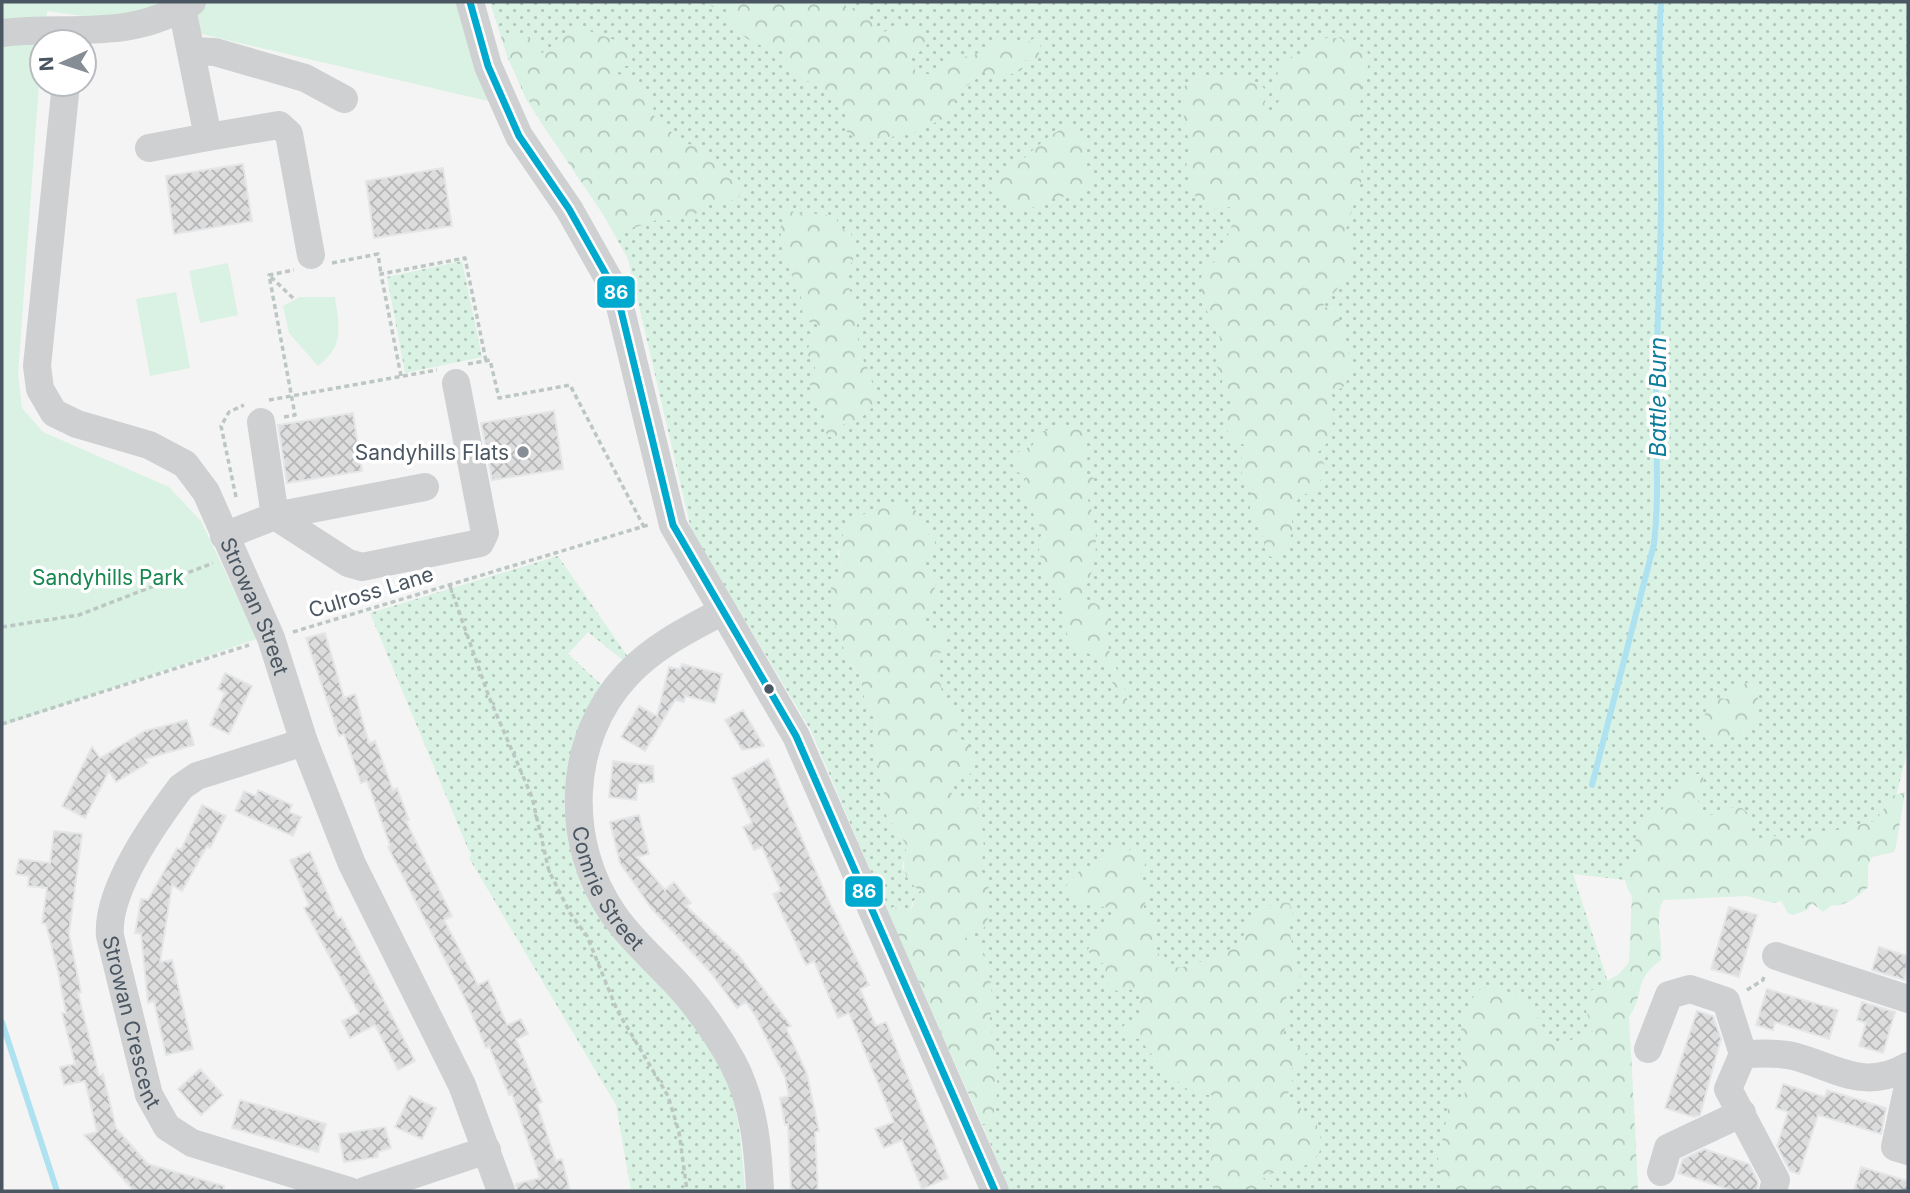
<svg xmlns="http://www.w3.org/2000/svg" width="1910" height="1193" font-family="Inter,sans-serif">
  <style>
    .grass { fill: url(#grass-dots) }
    .forest { fill: url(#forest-crowns) }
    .green { fill: #d9f2e3 }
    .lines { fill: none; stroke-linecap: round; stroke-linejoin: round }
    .stream { stroke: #aee2f0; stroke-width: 6 }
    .building { fill: url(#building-cross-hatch); stroke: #e5e6e7; stroke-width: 2 }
    .path { stroke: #bcc7c4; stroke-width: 3.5; stroke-dasharray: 5 3.5; stroke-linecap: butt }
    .minor { stroke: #ced0d2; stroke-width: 28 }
    .bus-1-casing { stroke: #fff; stroke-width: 12 }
    .bus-1 { stroke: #00a9ce; stroke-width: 7 }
    .poi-dot { fill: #868d94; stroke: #fff; stroke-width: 2.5 }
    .bus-dot { fill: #4a5661; stroke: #fff; stroke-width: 2.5 }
    .labels { text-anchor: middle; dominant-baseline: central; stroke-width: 7; stroke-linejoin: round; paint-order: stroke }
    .poi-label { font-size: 21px; fill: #4a5661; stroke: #fff; text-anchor: end }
    .park-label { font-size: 21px; fill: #17864f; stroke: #fff }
    .street-label { font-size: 21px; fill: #4a5661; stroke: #fff }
    .water-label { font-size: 23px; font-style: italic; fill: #0c7c9b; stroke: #fff }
    .line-badge { stroke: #fff; stroke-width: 2.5 }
    .badge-label { font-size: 19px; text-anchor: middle; font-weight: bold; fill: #fff }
  </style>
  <defs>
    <pattern id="grass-dots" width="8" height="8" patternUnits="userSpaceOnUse" patternTransform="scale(1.75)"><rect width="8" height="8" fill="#d9f2e3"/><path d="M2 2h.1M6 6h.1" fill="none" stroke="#b2c7bb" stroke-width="1.8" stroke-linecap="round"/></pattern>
    <pattern id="forest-crowns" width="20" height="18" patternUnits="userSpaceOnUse" patternTransform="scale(1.75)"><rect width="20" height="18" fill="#d9f2e3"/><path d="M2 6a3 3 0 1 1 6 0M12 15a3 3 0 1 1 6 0" fill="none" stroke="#b2c7bb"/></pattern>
    <pattern id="building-cross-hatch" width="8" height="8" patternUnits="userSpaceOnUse" patternTransform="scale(1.75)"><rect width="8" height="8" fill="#ddddde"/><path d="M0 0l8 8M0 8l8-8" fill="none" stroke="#b5b6b7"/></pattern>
  </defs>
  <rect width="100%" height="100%" fill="#f4f4f4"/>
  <path class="grass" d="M490,2H1908V748L1887,834L1695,888L1573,874L1631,1053L1638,1191H1010L972,1100L849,535L837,552L842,564L831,587L832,601L852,665L860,676L865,700L874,714L877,726L872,733L884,793L881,807L907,846L902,868L922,892L912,903L911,911L894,907L887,910L811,731L691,529L628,259L594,198L527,101L507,56Z
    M462,261L482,357L405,373L387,277Z
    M558,556L628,657L624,661L588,632L568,654L603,686C592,717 570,761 565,792C563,806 566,821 568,835C582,945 680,979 723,1071C740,1109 742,1151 745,1191H631L616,1105L469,858L471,856L370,613Z"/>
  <path class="forest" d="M707,2H844L847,9L865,6L875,30L881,32L922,26L927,45L906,64L914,67L916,74H931L950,58L972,56L1004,40L1025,44L1036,37L1041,43L1038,58L1024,61L1022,70C1009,76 995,79 982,71L975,80L956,93C956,112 940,126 920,125L914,133L901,132L889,139L876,137L862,140L848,134C844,124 844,117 853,112L838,106L820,87L803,79L787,62L783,50C757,48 732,35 726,9L713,7Z
    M581,28L629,45L633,54L631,66H618L617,74C640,77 657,92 653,115L682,142L700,147L716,158C717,163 730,176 737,176L741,188L739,197L731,201L708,204L706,210L674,221L658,219L649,224L615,232L542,124L519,82L501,36L519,33L541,45L540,53L554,50L557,39Z
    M1326,38H1340L1367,49L1369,64L1362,81L1358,136L1362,178L1345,233L1349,239L1352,272L1322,307L1333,308C1344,324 1359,372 1342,388L1331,391C1333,413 1337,440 1317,453L1325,465V475L1309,493L1300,496L1292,510V533L1282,555L1271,557L1266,553L1263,537L1250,513V488L1239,468L1245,445L1234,442L1223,423L1228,412L1241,402L1227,397L1221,389L1223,376L1215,364L1220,350L1225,345C1215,333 1198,295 1201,279C1203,267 1213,266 1217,258C1224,246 1230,230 1235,217L1230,207L1210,210L1198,203L1186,169L1189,143L1179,90C1203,72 1244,67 1266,90L1264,103L1269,115L1281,98L1276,88L1279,61L1305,52Z
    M1067,127L1077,129L1087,145L1086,166L1092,181C1080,203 1068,193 1051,199C1040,203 1031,210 1019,212L990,191L994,177C1024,166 1039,137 1067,127Z
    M787,211L836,216L839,228L851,232L854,257L845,277L854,301L860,307L856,332L864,362L870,372L876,404L856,423L844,424L836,437H828L823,425L827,414L817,408L810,384L816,374L814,362L807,354C809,341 813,335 821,326L803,320L800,285L792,276L782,249L780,228Z
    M1067,425L1080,429C1088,446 1090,453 1084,473L1094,478V492L1088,500C1101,533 1098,566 1081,597C1087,599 1096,603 1101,607C1113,619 1106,636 1109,650C1113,664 1134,700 1126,712L1120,707C1118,702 1120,695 1118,691C1117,687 1113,685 1112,682C1110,678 1112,674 1111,671C1101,644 1058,666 1066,604C1046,586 1043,567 1037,541L1043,533L1022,492L1026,476L1015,471L1013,453L1032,446L1041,432Z
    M898,503L917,511L927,533L935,541V552L922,560L925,572L932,573L937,581L934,591L937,598L934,609L919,617C924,630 929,629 942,631L947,639L945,650L935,656L945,707L963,717L955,736L963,740L974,751L972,772L965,779L955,777L948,787L955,799L975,800C983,824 987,846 980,870L988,877L989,894L983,908L988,919L982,932L972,931L965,937L982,948C988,965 992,983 992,1001C993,1009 989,1016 990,1023C996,1056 1003,1092 990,1124H982L887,910L893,907L911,911L916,895L922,892C903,880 901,866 907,846L881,807L884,793L872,733L877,726L874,714L865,700L860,676L846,655L831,615V587L842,564C835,546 842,540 848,523C863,514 882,504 898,503Z
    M1751,681L1757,685C1760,695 1756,722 1752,731L1732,734L1724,741L1708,745L1701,729L1708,704L1716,698L1727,699L1732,690Z
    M1692,774H1703L1704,791L1698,797L1700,814L1715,815L1725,807L1742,808L1750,815L1749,830L1757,841L1766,835L1799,839L1875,821L1893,796L1905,792L1896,846L1894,852L1872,857L1868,866V887C1860,895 1844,908 1832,905L1823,912L1812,903L1807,910L1793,915L1788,913L1781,901L1773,903L1747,896L1663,900C1654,920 1663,938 1661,960C1632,981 1646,992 1629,1017L1638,1191H1444C1438,1179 1443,1166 1436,1154L1442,1142L1450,1099L1465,1096C1463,1063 1452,1024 1474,996C1480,989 1483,986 1492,987C1505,988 1522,998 1530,1008C1541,1020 1546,1036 1559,1048L1582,1033L1594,1031L1586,1011L1589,992L1619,974L1629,962L1632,896C1622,881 1621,864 1636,852C1633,828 1642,819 1663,809L1664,802L1679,788L1682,777Z
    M1135,847L1143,852L1146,862L1140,876L1148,894L1143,910L1157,929L1155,941L1149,947L1159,954L1161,965C1191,975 1213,951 1242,946C1242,923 1265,899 1289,903L1293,911L1292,922H1287L1300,978L1297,987L1286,994L1289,1017L1280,1044H1294L1307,1052L1297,1066L1285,1072L1294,1083L1284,1100L1300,1105L1303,1116L1315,1121C1337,1169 1293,1170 1260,1175L1275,1191H1214L1209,1166L1214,1148L1210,1137L1212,1095H1195C1173,1079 1156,1062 1140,1039L1125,1038L1121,1034L1122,1027L1130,1021L1151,1015L1140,1004L1141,989L1117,991L1109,987L1104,964L1093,959L1088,950L1096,931L1116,918L1111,908L1082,904L1070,897L1066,886L1083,867L1094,866L1115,848L1128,851Z"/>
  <path class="green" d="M2,2H460L488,101L189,31L47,11L45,42H42L18,375L22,408L43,432L169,487L201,521L257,639L2,726Z
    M228,263L238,315L200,323L189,271Z
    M176,292L190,368L150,376L136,299Z
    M300,297H335C339,327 345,346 318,366L289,333L283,306Z"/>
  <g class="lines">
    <path class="stream" d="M1592,785L1654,544C1660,492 1655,442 1656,390C1657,317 1662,245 1661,172C1661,115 1657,59 1661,2
      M2,1022L57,1191"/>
  </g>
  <path class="building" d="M243,164L252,221L174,234L166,176Z
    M443,168L452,226L374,238L366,181Z
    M554,411L563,469L492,480L481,423Z
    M353,413L362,471L287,483L278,425Z
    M325,633L344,698L355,694L369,743L375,741L393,790L397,788L409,820L406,821L452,916L444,920L478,985L488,980L507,1025L521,1019L528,1034L516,1039L542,1102L537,1104L556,1161L562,1159L570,1191H517L516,1184L540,1178L512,1094L509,1095L489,1046L486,1048L466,1001L388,847L390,845L367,781L361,783L344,734L339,736L306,638Z
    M682,664L722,674L715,703L685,696L684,702L675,700L645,751L621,737L639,706L657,716L669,667L680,669Z
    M225,673L252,686L229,734L210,725L225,693L218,689Z
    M743,710L764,746L742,750L725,720Z
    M187,720L194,745L145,759L148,763L116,782L109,771L85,818L62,806L92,747L100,758L145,731Z
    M768,759L826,895L869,985L860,989L876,1026L886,1022L948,1178L922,1189L902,1140L884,1148L875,1129L894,1122L849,1013L838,1018L814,961L806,965L773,894L781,891L762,847L754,850L743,827L752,823L732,778Z
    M613,761L653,766L654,782L638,783L636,800L609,797Z
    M258,790L292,805L289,812L301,817L293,836L235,811L244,791L256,796Z
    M202,805L226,816L210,848L207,846L182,891L172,885L160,962L172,960L193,1049L166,1055L154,1001L148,1003L141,934L135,933L141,899L148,900L177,848L181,850Z
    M639,815L649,854L637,857L665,890L674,882L691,903L686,906L739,956L791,1026L786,1028L807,1074L819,1131L815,1132L818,1191H791L788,1124L785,1125L780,1098L789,1096L785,1077L756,1017L746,1002L737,1008L711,973L652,909L620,863L610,822Z
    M54,831L82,834L69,934L81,992L78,993L99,1076L103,1074L116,1128L148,1164L224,1186L223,1191H134L84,1135L97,1132L85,1081L64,1085L60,1067L75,1064L62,1013H66L58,972L46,924L42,923L47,888L28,886L29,876L16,874L19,859L50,863Z
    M310,852L338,919L341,917L415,1061L398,1070L375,1025L350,1038L342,1021L359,1013L304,908L309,905L290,860Z
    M1729,907L1757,915L1739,977L1711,969Z
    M1879,947L1908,956L1905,980L1872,970Z
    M1767,989L1838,1010L1829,1039L1775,1022L1773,1030L1756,1025Z
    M1862,1002L1895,1012L1883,1053L1859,1046L1866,1023L1857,1020Z
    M1697,1011L1713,1016L1721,1039L1700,1115L1694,1117L1665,1108Z
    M200,1069L223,1095L201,1115L178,1089Z
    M1783,1084L1825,1097L1827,1090L1886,1108L1881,1134L1818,1115L1799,1174L1790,1171L1777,1146L1788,1112L1776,1108Z
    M410,1096L436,1108L422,1139L395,1127Z
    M240,1100L326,1124L318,1152L232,1128Z
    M385,1127L391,1148L378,1152V1157L344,1162L339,1134Z
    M1704,1149L1749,1164L1758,1182L1757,1191H1733L1678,1173L1683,1159Z
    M1861,1167L1908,1181V1191H1854Z"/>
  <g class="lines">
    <path class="path" d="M332,263L378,254L381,274
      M271,277L295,300
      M468,364L490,360L499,398L570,385L644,527
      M401,376L381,274L465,258L486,361
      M269,400L437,370
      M284,417L295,415L269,275L294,270
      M236,497L221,426L229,412L244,405
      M450,586L489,697L532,797L549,871L570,913L587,936L617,1010L668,1096L679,1132L687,1191
      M2,627L79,615L213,563
      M293,632L648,525
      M2,724L249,645
      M1747,990L1763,980L1764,976"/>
    <g class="minor">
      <path d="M470,2L488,66L519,136L569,209L617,294L673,525L796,736L995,1191"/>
      <path d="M2,33C71,25 129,42 192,2"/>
      <path d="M191,51L215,52L305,78L344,99"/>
      <path id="s1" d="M66,84L37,366L40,389L54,413L77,424L149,445L185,464L206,492L271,638L304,742L352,864L462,1085L501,1191"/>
      <path d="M208,137L279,125L289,134L311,255"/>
      <path d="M149,148L208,137L182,8"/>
      <path d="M261,422L275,516L425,487"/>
      <path d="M224,536L275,516L348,563L362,567L480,543L485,533L456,383"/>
      <path id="s2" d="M723,611C689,629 654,646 627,675C566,740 564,844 614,915C634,944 662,966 685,993C702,1013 720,1039 733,1063C754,1103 758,1147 760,1191"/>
      <path id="s3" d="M304,742L197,776L181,787C154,823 106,890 110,936L149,1095L167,1127L192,1143L349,1191"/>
      <path d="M1776,956L1908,999"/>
      <path d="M1648,1049L1669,995L1690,989L1726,1001L1743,1054"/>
      <path d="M1908,1086L1895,1147L1908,1151"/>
      <path d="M1661,1172L1668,1148L1742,1113"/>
      <path d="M364,1191L487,1150"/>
      <path d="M1773,1191L1776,1180L1728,1089L1743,1054C1759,1054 1778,1052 1793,1056C1835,1067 1864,1092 1908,1066"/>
    </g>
    <g class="bus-1-casing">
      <path id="bus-1" d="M470,2L488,66L519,136L569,209L617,294L673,525L796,736L995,1191"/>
    </g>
    <use href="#bus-1" class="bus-1"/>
  </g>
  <circle class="poi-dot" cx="523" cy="452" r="7"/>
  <circle class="bus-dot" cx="769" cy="689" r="6"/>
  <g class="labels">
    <g class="poi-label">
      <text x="509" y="452">Sandyhills Flats</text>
    </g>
    <g class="park-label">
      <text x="108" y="577">Sandyhills Park</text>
    </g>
    <g class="street-label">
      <text transform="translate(371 592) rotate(-17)">Culross Lane</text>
      <text stroke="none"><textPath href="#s1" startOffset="635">Strowan Street</textPath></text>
      <text stroke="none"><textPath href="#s2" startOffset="348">Comrie Street</textPath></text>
      <text stroke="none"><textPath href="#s3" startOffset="388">Strowan Crescent</textPath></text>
    </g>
    <g class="water-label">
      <text transform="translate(1658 397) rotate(-90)">Battle Burn</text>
    </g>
  </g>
  <g class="line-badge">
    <rect x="596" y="275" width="40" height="34" rx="7" fill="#00a9ce"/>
    <rect x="844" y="875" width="40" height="33" rx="7" fill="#00a9ce"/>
  </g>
  <g class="badge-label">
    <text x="616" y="299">86</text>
    <text x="864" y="898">86</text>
  </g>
  <rect width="1910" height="1193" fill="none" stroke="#4a5661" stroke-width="7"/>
  <g transform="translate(63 63) rotate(267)"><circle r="33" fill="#ffffff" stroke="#b7bbc0" stroke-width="2"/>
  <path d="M0-5L12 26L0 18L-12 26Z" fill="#868d94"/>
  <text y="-10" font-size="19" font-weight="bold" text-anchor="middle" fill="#4a5661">N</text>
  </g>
</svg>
